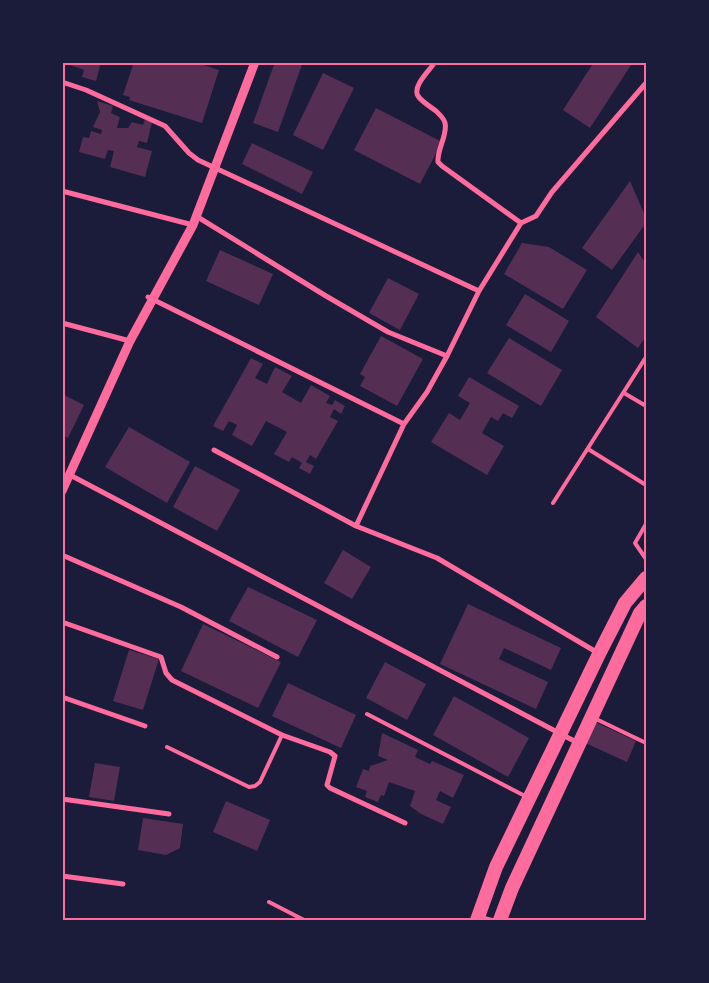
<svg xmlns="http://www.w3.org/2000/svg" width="709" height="983" font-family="'Golos Text',sans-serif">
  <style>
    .building { fill: #542f53 }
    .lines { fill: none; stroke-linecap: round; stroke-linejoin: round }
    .service { stroke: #ff6b9d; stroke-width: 4 }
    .minor { stroke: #ff6b9d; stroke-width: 5 }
    .tertiary { stroke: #ff6b9d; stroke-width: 9 }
    .trunk { stroke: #ff6b9d; stroke-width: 14 }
    .neatline { fill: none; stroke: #ff6b9d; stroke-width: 2 }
  </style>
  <rect width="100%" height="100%" fill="#1b1b3a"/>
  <path class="building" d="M62,62H101L96,81L82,77L84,70Z
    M134,62H194L219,70L202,123L129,100L130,97L123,95Z
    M275,62H303L278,132L253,123Z
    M594,62H627L631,65L590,128L563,110Z
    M323,73L354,88L323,150L293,135Z
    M97,101L113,106L111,113L120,117L117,128H128L132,122L143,125L145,120L152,122L147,143L139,141L137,147L152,151L145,177L110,167L114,151L108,150L105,159L79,152L83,137L89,138L91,131L101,134L102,130L93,127L100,112Z
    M376,108L442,142L420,184L354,150Z
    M252,143L313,172L302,194L242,164Z
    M630,181L646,218V223L612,270L582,248Z
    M522,243L549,247L587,270L563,309L504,274Z
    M220,250L273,274L259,305L206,281Z
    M638,252L646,264V336L638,348L596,317Z
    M388,278L419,294L400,330L369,313Z
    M525,294L569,321L551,352L506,325Z
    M381,336L423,359L397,406L360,386L365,377L360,374Z
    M509,338L562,370L541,406L487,373Z
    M251,358L263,364L255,378L267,384L275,367L292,376L282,392L301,403L311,385L330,396L326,403L332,405L335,400L345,406L341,414L334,409L330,417L338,421L316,459L310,455L306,462L314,466L310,474L299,468L302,463L292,457L289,462L274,454L287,432L266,421L252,446L232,435L237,425L229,421L223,431L213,426Z
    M469,377L519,406L512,418L503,413L498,421L491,417L482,433L504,446L487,475L431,442L449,413L460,420L470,403L458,396Z
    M62,394L84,405L68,438L62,435Z
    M129,427L190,462L167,503L105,467Z
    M195,466L240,490L217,531L173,507Z
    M343,550L371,567L352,599L324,583Z
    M248,587L317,620L298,657L229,621Z
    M468,604L561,648L551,670L504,648L499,659L548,682L536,709L440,664Z
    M203,624L281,662L258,708L181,671Z
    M129,650L159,659L143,710L113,701Z
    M385,662L426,684L407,720L366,698Z
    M288,683L356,715L341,748L272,716Z
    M454,696L529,738L508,777L433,735Z
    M593,721L636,741L627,762L583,742Z
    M382,733L418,750L415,757L430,764L432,761L464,775L453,798L440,791L436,800L451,807L443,824L421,814L410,806L415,791L389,782L384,796L381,795L378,802L365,797L367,791L356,787L363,769L369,771L370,766L388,760L378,756Z
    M95,763L120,767L114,801L89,797Z
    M226,801L270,820L257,851L213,832Z
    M143,818L183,824L180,848L166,855L138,850Z"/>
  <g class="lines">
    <path class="service" d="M624,393L646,406
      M588,449L646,485
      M553,503L646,357
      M646,524L635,543L646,559
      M367,714L527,797
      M594,718L646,743
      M167,747L249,787L255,786L260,782L282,735
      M269,902L304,920
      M480,917L492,920"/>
    <path class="minor" d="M435,62C430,70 412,86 418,96C422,102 431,107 436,111C440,115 444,118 445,123C448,134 437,149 438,162L442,166L521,223
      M62,82L86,90L165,126L189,153L198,160L479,291
      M62,191L193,225
      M196,216L326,296L388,332L447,356
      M148,297L404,424
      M62,323L130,341
      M214,450L356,526L437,558L598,653
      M70,475L578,743
      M356,526L404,424L427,392L447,356L479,291L521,223L536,216L552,192L646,83
      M62,555L181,607L277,657
      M62,622L161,657L166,673L172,680L282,735L330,752L335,756L327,785L330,788L405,823
      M62,697L145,726
      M62,799L169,814
      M62,876L123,884"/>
    <path class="tertiary" d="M62,491L130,341L193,225L255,62"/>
    <path class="trunk" d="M477,920L496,867L599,654L625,603L646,578
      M500,920L512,888L640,613L646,606"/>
  </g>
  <rect width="709" height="983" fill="none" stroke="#1b1b3a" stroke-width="128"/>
  <rect x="64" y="64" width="581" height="855" class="neatline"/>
</svg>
